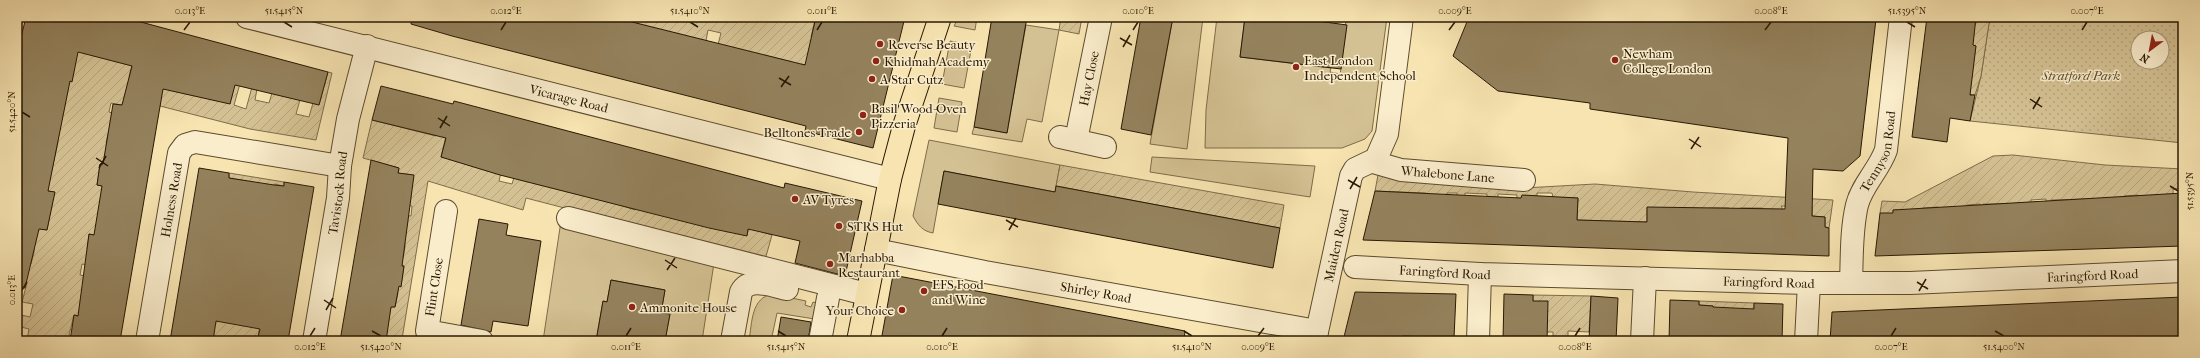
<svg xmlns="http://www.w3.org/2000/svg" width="2200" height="358" font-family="'IM FELL French Canon',serif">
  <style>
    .grass { fill: #d4c193; stroke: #7e6c4a }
    .park { fill: url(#park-dots); stroke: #7e6c4a; fill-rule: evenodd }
    .garden { fill: url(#garden-furrows); stroke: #7e6c4a }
    .building { fill: #94825d; stroke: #281802 }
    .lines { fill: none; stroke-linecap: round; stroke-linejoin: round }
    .minor-casing { stroke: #5c4b2e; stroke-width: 24 }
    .major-casing { stroke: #281802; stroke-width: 24 }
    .minor { stroke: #faedcc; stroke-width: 22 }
    .major { stroke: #f7e4b1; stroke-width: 22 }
    .ticks { fill: none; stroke: #281802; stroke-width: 1.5 }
    .poi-dot { fill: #8f2418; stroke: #faedcc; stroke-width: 1.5 }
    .labels { text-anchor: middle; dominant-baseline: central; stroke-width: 3; stroke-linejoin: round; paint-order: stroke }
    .poi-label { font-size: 13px; fill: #281802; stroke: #faedcc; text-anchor: start }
    .park-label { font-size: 13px; font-style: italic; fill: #5c4b2e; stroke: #faedcc }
    .street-label { font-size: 13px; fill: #281802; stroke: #faedcc }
    .neatline { fill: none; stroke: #281802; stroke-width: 1.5 }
    .ticks-label { font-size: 10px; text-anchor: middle; fill: #281802 }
  </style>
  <defs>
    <pattern id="park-dots" width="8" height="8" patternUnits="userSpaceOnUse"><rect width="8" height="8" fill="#d4c193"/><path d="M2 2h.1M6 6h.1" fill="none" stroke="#b6a57d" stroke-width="1.8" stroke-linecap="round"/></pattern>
    <pattern id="garden-furrows" width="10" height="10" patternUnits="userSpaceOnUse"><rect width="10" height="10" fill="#d4c193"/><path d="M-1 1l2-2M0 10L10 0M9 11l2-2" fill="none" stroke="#b6a57d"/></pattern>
  </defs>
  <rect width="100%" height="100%" fill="#f7e4b1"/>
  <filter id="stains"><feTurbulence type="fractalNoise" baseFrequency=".005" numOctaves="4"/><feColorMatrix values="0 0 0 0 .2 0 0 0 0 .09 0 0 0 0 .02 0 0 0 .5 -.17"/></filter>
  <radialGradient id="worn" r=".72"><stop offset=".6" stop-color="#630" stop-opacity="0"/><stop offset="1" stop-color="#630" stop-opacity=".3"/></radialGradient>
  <path class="grass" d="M959,17H977L975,30L954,26Z
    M1173,17H1203L1187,149L1150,144Z
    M1217,17H1245L1240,57L1331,68L1330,72L1340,74L1342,64L1332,63L1345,35L1346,17H1387L1372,131L1365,139L1342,148H1205L1206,110Z
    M1026,25L1059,30L1042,122L1027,119L1022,142L972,134L974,127L1007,133Z
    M950,41L972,45L964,88L942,84Z
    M939,98L962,102L957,132L934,128Z
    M929,140L1060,165L1055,192L944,171L933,233C922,231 918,225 913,216Z
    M1152,157L1315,166L1310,197L1150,172Z
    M561,221L714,263L702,341H665L670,314L661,313L665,290L611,280L607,302L603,301L596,341H543Z
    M773,294L806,301L805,305L811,307L813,302L824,305L821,320L777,313L771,341H749C752,323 751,297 773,294Z"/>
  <path class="park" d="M1990,17H2183V143L1970,121L1981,76ZM2138,38H2162V62H2138Z"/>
  <path class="garden" d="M609,17H806L815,20L811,37L824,40L815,67L801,64L794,90L791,62L764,55L711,71L721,33L708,30L706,41Z
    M1061,17H1082L1079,34L1059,30Z
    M1976,17H1990L1981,76L1975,95L1918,89L1921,67L1961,72L1976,46L1969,45L1971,26H1975Z
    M78,30L135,53L129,77H230L241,80L234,105L246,109L252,87L257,89L255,100L269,103L272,93L300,100L296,114L309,117L313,103L319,105L328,72L332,73L316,140L250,129L160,106L131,107L111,103L109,112L115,114L126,137L108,134L106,143L114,145L121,167L100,164L97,185L103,186L98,236L89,234L87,249L107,253L93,266L82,264L80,275L90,277L96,319L74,315L69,335L77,337L70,341H17V338L27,340L29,329L17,326V314L30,317L33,304L22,302L27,283L17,280L27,263L31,264L34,252V227L47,230L54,192L47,191L58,142L30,136L66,80L71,81Z
    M443,109L452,110L441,157L454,160L507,147L499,181L512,184L516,171L635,210L643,181L747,235L753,210L759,231L772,235L765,260L526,198L523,210L428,181L402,339L411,341H386L389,306L395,307L398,293L380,283L401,286L404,266L383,263L403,258L405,247L402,215L411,216L412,206L393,202L411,175L398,173L399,168L363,158L372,120L436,136Z
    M2013,155L2105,165L2183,169V190V188L2173,189L2174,218L2139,207L2138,195L2124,196V198L2051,200L2052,223H2047L2046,199L2031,200V204H1983L1984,212H1981L1980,204L1967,205V207L1939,212L1938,207L1923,208V210H1893L1894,230L1880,213L1882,201L1905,202L1993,156Z
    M1060,165L1284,205L1280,228L1056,186Z
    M229,173L284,182V186L274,184L258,341H213L205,319L246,190L247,181L229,178Z
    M1378,175L1524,188L1595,184L1693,192L1833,200L1829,228L1825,227V217L1812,216V207L1781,206L1783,209L1762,226V208H1740V225L1729,208H1709L1708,224L1647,208V222L1577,220L1578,198H1553L1552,193H1537V202L1516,218L1517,195L1498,194L1497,217H1486L1487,194L1465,193L1464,216H1457V193H1447L1446,200L1425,215L1426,193L1375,191Z
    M1533,295L1591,296L1589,332L1568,331V341H1553V332H1533Z
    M1699,301L1754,303V309L1712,327L1713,306L1699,305Z
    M1403,332L1435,337L1454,338V341H1403Z"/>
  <path class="building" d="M26,17H122L328,72L319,105L235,85L230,104L163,89L120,341H70L74,315L78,316L89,234L94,235L102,186L97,185L100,164H103L113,104L122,105L132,66L78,52L72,82L70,81L48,191L55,192L47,230L39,229L25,288L17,287V54Z
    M412,17H612L805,65L816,17H905L873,148L805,131L806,126L452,36L411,24Z
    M992,17H1027L1007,133L974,127Z
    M1141,17H1173L1151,135L1121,129Z
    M1245,17H1288L1347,25L1341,69L1240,57Z
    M1469,17H1863L1876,19L1860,156L1843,171L1813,169L1812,216L1825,217V227L1829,228V256L1363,240L1375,191L1521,198L1522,195L1578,198L1577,220L1647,222V207L1785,209L1788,138L1590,109V103L1498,91L1453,56Z
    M1927,17H1976L1973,45L1976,46L1970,95H1975L1970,121L1950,118L1947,142L1912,137Z
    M381,86L453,104L454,101L784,188L785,183L862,201L845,276L795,263L800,241L748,229L747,236L709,228L500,175L441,157L446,138L372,120Z
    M371,160L399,168L398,173L414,175L402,266H404L401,287L399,286L395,307H391L386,341H340Z
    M199,168L229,173V178L274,185L284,186V182L314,187L288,341H257L260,329L216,321L213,341H170Z
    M944,171L1055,192L1056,186L1280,228L1273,268L938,204Z
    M2183,193V246L1875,256L1880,213H1893V210Z
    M479,219L508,224L506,235L541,241L528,326L493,321L491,332L461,325Z
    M893,275L1185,331L1184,341H881Z
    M611,280L665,290L661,313L670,314L665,341H596L603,301L607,302Z
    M1355,292L1456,294L1454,338L1403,336V341H1343Z
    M1504,294L1533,295V301H1548L1547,341H1503Z
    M1591,296L1618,298L1616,341H1589Z
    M2183,297V341H1830L1832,312Z
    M1670,300L1699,301V305L1713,306V307L1754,309V303L1783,304L1782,341H1669Z
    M781,317L811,322L808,341H777Z"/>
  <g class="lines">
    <g class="minor-casing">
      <g id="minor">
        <path id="s1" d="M247,17L890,179"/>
        <path d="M1060,137L1105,147"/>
        <path id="s2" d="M1076,140L1101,17"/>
        <path id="s3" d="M1373,162L1401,170L1524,180"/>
        <path d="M446,211L427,331L482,341"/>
        <path d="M568,218L866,294"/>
        <path id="s4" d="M876,250L985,272L1317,331"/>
        <path id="s5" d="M1355,267L1480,274L1809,283H1910L2183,271"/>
        <path id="s6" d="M1851,283C1852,258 1851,230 1857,205C1862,185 1879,170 1886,150L1901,17"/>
        <path id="s7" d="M147,341L179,153L185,145L195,142L340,166"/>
        <path id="s8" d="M314,341L338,198L340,166L348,119L367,46"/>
        <path d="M732,341L741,292C749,276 772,286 787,289"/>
        <path d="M820,341L828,298"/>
        <path id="s9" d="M1315,341L1351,176L1355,169L1376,159L1387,134L1402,17"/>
        <path d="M1478,341L1480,274"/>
        <path d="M1642,341L1645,278"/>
        <path d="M1806,341L1809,283"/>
      </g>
    </g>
    <g class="major-casing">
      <path id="major" d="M858,341L890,179L904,126L940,17"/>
    </g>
    <use href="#minor" class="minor"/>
    <use href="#major" class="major"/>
  </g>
  <path class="ticks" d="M284,22L292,27M690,22L698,27M1907,22L1915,27M184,30L190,22M501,30L506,22M817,30L822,22M1133,30L1138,22M1449,30L1455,22M1765,30L1771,22M2082,30L2087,22M1120,38L1132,45M1123,47L1130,35M779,78L791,85M781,87L789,76M2030,99L2042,107M2033,109L2040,97M22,112L30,117M438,118L450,126M440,128L447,116M1689,139L1701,147M1691,149L1699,137M96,158L108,166M99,168L106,156M1348,180L1360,187M2170,186L2178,191M1350,189L1357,177M1006,220L1018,227M1009,230L1016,218M665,260L677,268M667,270L675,258M1917,282L1928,289M22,290L27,282M1919,291L1926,279M324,300L336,308M326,310L333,298M372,331L381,336M778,331L786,336M1184,331L1192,336M1995,331L2004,336M310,336L315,328M626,336L631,328M942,336L947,328M1258,336L1264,328M1575,336L1580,328M1891,336L1896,328"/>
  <g class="poi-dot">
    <circle cx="880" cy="44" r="4"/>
    <circle cx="1615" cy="60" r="4"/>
    <circle cx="876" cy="61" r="4"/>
    <circle cx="1296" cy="67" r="4"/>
    <circle cx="872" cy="79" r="4"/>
    <circle cx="863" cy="115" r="4"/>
    <circle cx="859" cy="132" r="4"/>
    <circle cx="795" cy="199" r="4"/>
    <circle cx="839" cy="226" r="4"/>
    <circle cx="830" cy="264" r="4"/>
    <circle cx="924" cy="291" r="4"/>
    <circle cx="632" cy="307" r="4"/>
    <circle cx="902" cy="310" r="4"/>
  </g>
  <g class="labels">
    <g class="poi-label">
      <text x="888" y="44">Reverse Beauty</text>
      <text x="1623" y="53">Newham<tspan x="1623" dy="15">College London</tspan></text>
      <text x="1304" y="60">East London<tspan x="1304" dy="15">Independent School</tspan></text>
      <text x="884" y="61">Khidmah Academy</text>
      <text x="880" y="79">A Star Cutz</text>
      <text x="871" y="108">Basil Wood-Oven<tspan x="871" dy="15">Pizzeria</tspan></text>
      <text x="851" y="132" text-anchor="end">Belltones Trade</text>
      <text x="803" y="199">AV Tyres</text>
      <text x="847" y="226">STRS Hut</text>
      <text x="838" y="257">Marhabba<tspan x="838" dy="15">Restaurant</tspan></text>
      <text x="932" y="284">EFS Food<tspan x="932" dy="15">and Wine</tspan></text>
      <text x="640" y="307">Ammonite House</text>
      <text x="894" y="310" text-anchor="end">Your Choice</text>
    </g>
    <g class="park-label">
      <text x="2081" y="75">Stratford Park</text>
    </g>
    <g class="street-label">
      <text stroke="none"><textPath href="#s2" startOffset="63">Hay Close</textPath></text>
      <text stroke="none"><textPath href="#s1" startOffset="332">Vicarage Road</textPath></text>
      <text stroke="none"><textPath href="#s6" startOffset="137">Tennyson Road</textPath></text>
      <text stroke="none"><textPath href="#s3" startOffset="76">Whalebone Lane</textPath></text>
      <text stroke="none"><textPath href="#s8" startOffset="150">Tavistock Road</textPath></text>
      <text stroke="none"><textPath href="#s7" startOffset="143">Holness Road</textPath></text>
      <text stroke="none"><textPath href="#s9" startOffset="98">Maiden Road</textPath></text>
      <text stroke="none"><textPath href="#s5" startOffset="90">Faringford Road</textPath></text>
      <text stroke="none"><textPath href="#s5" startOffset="738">Faringford Road</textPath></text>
      <text stroke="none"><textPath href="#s5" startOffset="414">Faringford Road</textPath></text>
      <text transform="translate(434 287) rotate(-81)">Flint Close</text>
      <text stroke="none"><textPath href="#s4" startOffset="224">Shirley Road</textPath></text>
    </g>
  </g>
  <rect width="2200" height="358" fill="none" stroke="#f7e4b1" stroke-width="44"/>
  <g transform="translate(2150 50) rotate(212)"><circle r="19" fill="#faedcc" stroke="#a6987b"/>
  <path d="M0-3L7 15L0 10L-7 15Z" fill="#8f2418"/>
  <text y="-6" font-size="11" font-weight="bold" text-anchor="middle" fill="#281802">N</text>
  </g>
  <rect x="22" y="22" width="2156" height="314" class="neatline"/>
  <g class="ticks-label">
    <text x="190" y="14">0.013°E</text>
    <text x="284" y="14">51.5415°N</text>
    <text x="506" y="14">0.012°E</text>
    <text x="690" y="14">51.5410°N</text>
    <text x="822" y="14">0.011°E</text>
    <text x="1138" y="14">0.010°E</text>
    <text x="1455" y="14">0.009°E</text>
    <text x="1771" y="14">0.008°E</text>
    <text x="1907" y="14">51.5395°N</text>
    <text x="2087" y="14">0.007°E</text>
    <text transform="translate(11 112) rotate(-90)" y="4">51.5420°N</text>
    <text transform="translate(2189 191) rotate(-90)" y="4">51.5395°N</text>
    <text transform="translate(11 290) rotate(-90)" y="4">0.013°E</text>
    <text x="310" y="350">0.012°E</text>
    <text x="381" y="350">51.5420°N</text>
    <text x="626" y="350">0.011°E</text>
    <text x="786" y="350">51.5415°N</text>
    <text x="942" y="350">0.010°E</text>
    <text x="1192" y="350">51.5410°N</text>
    <text x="1258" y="350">0.009°E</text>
    <text x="1575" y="350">0.008°E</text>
    <text x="1891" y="350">0.007°E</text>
    <text x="2004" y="350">51.5400°N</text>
  </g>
  <rect width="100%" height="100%" filter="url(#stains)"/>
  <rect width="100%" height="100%" fill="url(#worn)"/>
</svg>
